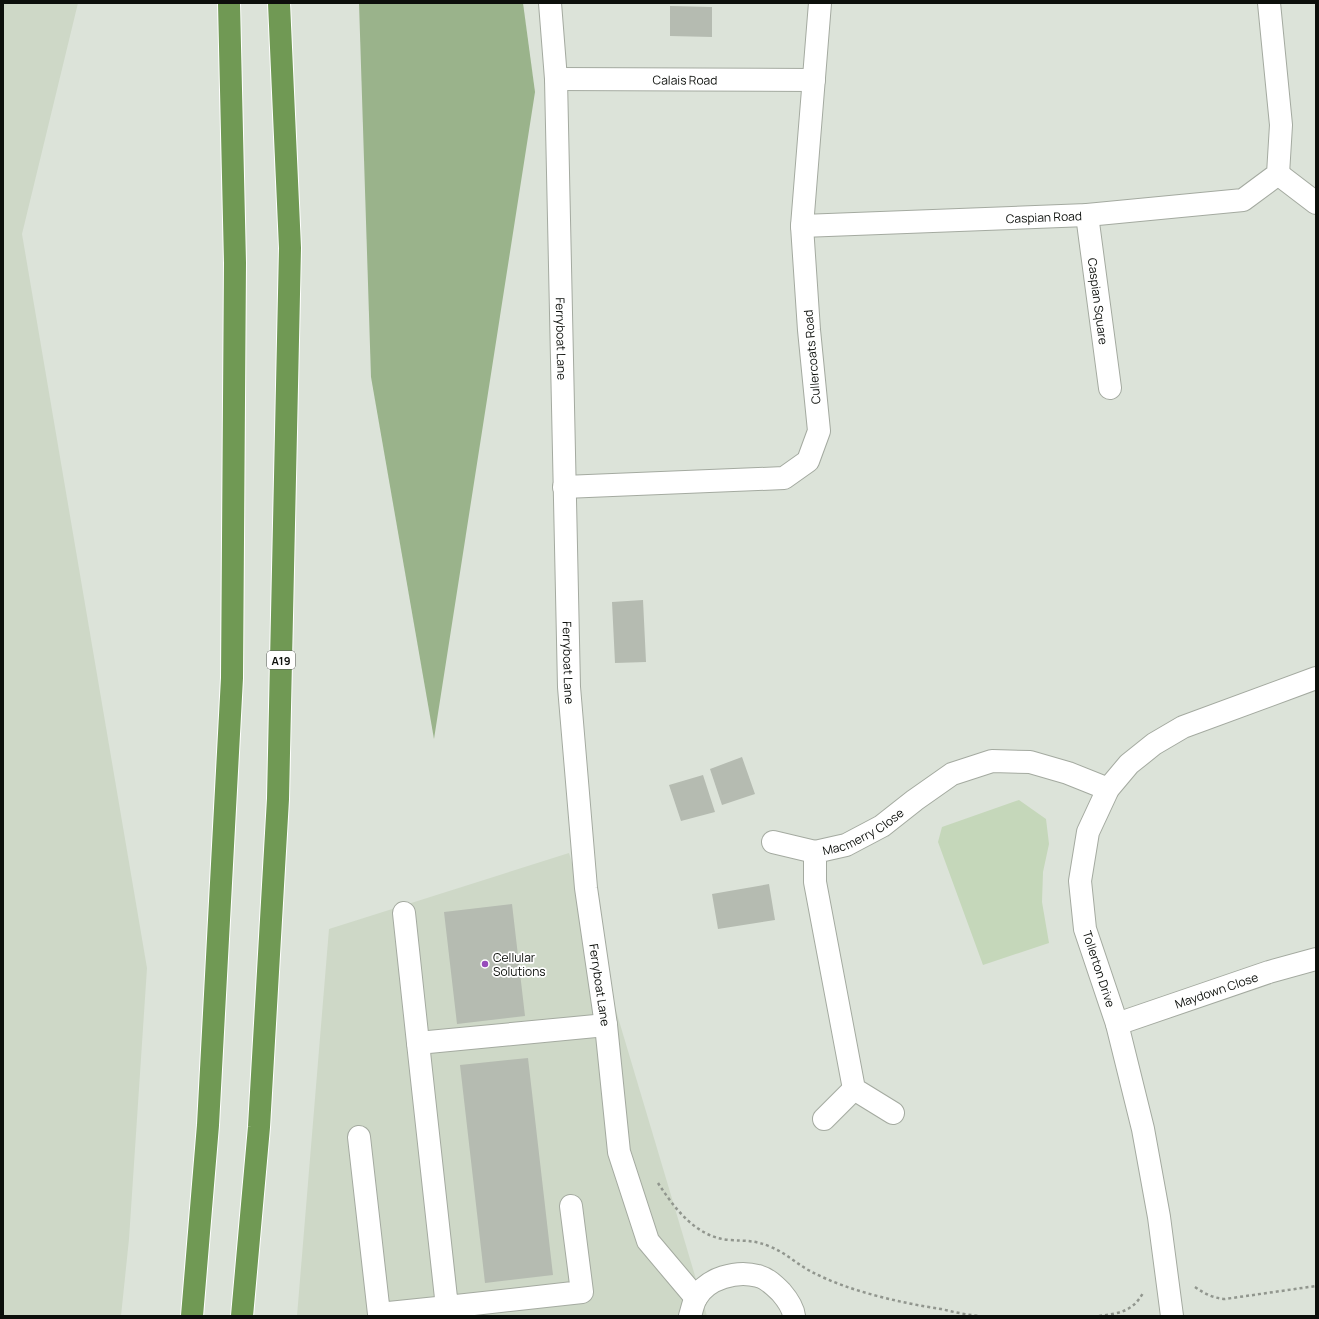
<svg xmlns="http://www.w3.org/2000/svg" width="1319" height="1319" font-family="Manrope,sans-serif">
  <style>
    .built { fill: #ced8c7 }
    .green { fill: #c5d7ba }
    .forest { fill: #9ab38b }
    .building { fill: #b5bbb1 }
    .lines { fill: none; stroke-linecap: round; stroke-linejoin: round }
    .minor-casing { stroke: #a4aaa0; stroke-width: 24 }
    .highway-casing { stroke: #fff; stroke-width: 24 }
    .path { stroke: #91968e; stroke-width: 2.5; stroke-dasharray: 3 3; stroke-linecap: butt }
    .minor { stroke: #fff; stroke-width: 22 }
    .highway { stroke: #709954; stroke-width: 22 }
    .poi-dot { fill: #974abb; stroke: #fff; stroke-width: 1.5 }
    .labels { text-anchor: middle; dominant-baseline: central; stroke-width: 3.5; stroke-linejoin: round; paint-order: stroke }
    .shield { fill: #fff; stroke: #555754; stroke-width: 1 }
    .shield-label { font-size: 11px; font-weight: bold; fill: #0c0f0b }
    .street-label { font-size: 12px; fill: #0c0f0b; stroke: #fff }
    .poi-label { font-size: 12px; fill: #0c0f0b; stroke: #fff; text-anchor: start }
  </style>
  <rect width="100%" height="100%" fill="#dce3d9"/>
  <path class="built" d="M3,3H78L22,234L147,968L129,1239L121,1316H3Z
    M569,853L707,1316H297L329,929Z"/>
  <path class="green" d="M1019,800L1046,819L1049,844L1043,872L1042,902L1049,943L983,965L938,842L942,827Z"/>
  <path class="forest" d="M359,3H523L535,92L434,739L371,377Z"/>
  <path class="building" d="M670,6L712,7V37L670,36Z
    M643,600L646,662L615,663L612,602Z
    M742,757L755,794L722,805L710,769Z
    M703,775L715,812L681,821L669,785Z
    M769,884L775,920L718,929L712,894Z
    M512,904L525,1016L457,1024L444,912Z
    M528,1058L553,1275L485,1283L460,1065Z"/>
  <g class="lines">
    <g class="minor-casing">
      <g id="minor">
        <path id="s1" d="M550,3L556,79L569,687L586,888L606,1025L619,1152L648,1241L696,1298"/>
        <path id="s2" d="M556,79L814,80"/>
        <path d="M1278,174L1316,203"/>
        <path id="s3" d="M1087,215L1110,388"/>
        <path id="s4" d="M802,226L1087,215L1243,200L1278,174L1281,125L1269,3"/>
        <path d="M564,487L784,478L808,461L819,431L809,330L802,226L820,3"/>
        <path d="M773,842L815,852"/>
        <path d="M404,913L418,1043"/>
        <path id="s5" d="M1117,1024L1269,972L1316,959"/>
        <path id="s6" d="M893,1113L854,1089L815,882V852L846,845L882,826L915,800L952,774L992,761L1030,762L1068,773L1108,789"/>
        <path d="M824,1119L854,1089"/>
        <path d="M359,1137L379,1314L447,1307"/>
        <path d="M571,1206L582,1292L447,1307L418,1043L606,1025"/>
        <path d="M690,1316C692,1310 693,1303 696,1298C707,1278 737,1270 758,1276C767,1278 775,1286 781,1292C787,1299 793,1307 794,1316"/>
        <path d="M1172,1316L1159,1217L1143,1129L1117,1024L1085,929L1080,881L1088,832L1108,789L1129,764L1154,744L1183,727L1316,678"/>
      </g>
    </g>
    <g class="highway-casing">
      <path id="highway" d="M192,1316L208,1125L232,678L235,263L229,3
        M242,1316L259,1127L278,799L290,248L279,3"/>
    </g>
    <path class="path" d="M658,1183C675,1209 696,1237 729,1240C746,1241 755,1240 771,1247C786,1253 798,1265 812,1272C848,1291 901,1303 941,1309C954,1312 967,1315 980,1316
      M1195,1287C1205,1294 1213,1298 1225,1299L1316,1286
      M1099,1316C1120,1313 1132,1312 1143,1293"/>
    <use href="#minor" class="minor"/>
    <use href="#highway" class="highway"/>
  </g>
  <circle class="poi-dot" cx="485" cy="964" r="4"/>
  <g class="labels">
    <rect class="shield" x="267" y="651" width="28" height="18" rx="3"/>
    <g class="shield-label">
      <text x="281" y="660">A19</text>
    </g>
    <g class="street-label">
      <text stroke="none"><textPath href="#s2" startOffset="129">Calais Road</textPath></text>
      <text stroke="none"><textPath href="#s4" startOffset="242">Caspian Road</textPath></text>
      <text stroke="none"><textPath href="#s3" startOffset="87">Caspian Square</textPath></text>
      <text stroke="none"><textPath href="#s1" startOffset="336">Ferryboat Lane</textPath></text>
      <text transform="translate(812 357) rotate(-95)">Cullercoats Road</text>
      <text stroke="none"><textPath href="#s1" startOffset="660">Ferryboat Lane</textPath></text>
      <text stroke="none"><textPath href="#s6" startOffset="339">Macmerry Close</textPath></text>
      <text transform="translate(1099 969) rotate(72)">Tollerton Drive</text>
      <text stroke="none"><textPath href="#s1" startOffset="984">Ferryboat Lane</textPath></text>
      <text stroke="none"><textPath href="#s5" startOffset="105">Maydown Close</textPath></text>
    </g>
    <g class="poi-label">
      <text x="493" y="957">Cellular<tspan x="493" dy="14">Solutions</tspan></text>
    </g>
  </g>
  <rect width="1319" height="1319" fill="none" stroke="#0c0f0b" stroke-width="8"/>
</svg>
